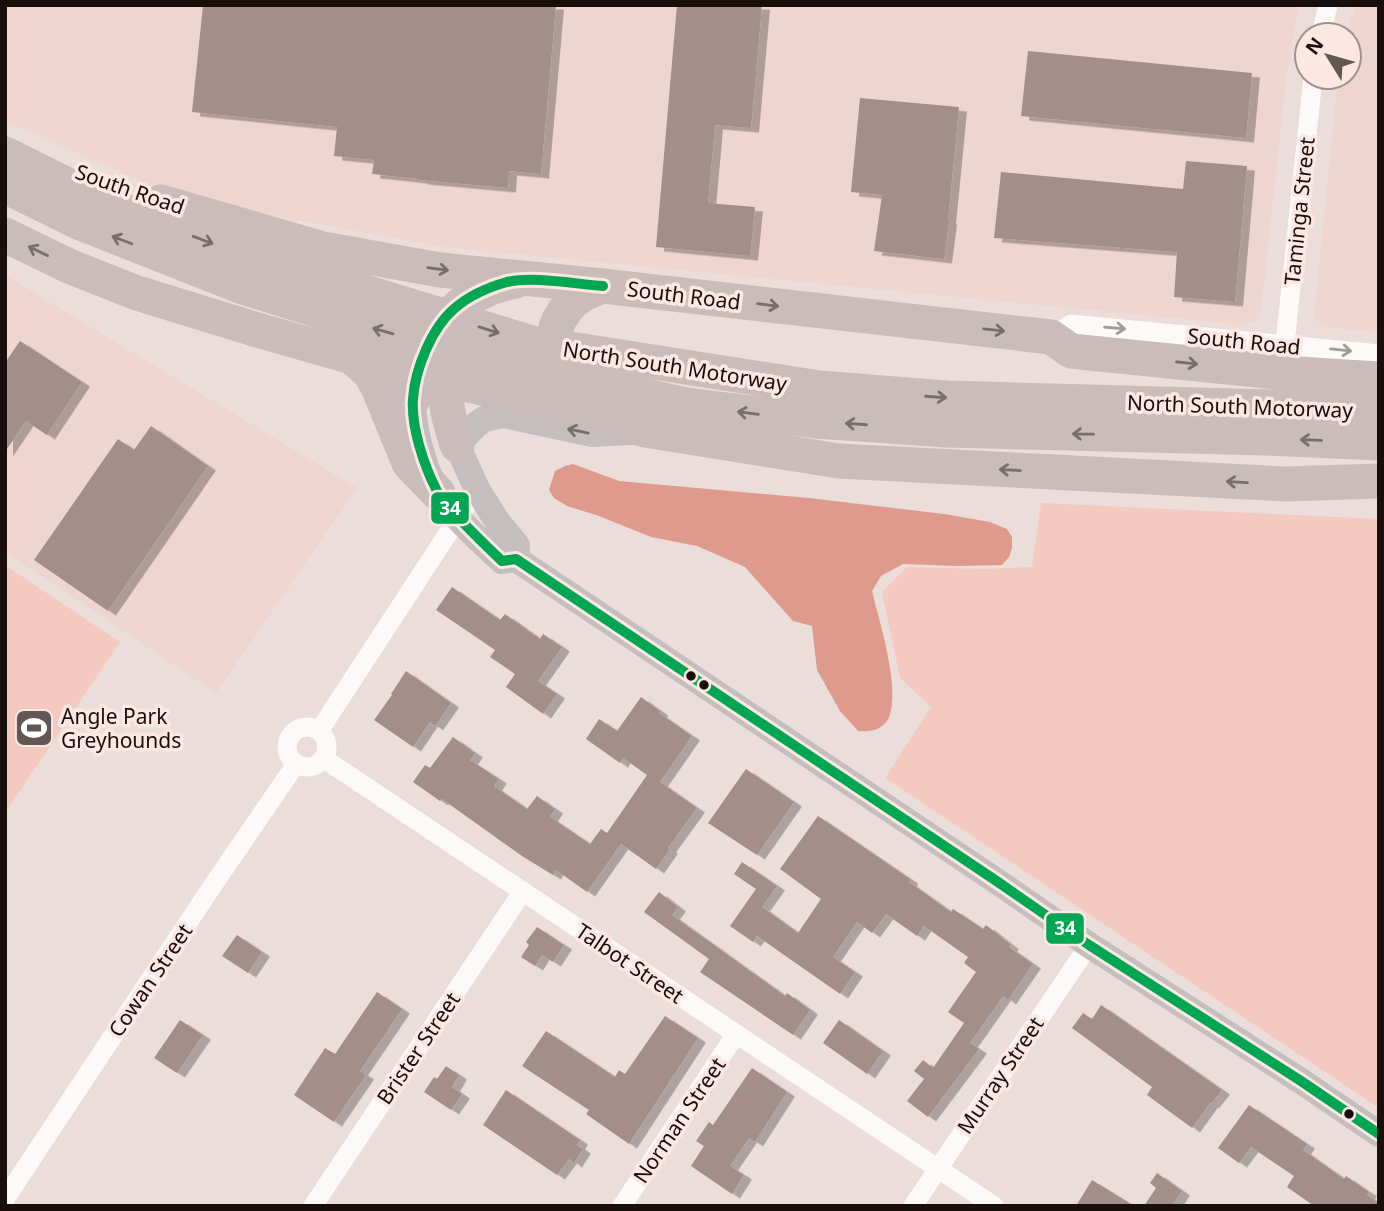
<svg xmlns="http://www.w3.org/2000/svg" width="1384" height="1211" font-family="'Noto Sans',sans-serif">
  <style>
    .built { fill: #efd5d0 }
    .green { fill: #f4cac0 }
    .water { fill: #de9b8d }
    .building { fill: #a48e8a; filter: url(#shadow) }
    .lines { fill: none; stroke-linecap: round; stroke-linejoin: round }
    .street { stroke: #fcfaf9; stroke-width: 19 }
    .secondary { stroke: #c4bebe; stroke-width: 26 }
    .highway { stroke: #c9bcba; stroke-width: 35 }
    .bus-1-casing { stroke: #fde7e2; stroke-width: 16 }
    .bus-1 { stroke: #00a651; stroke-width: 10 }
    .oneway { stroke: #796e6c }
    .oneway2 { stroke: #a19c9b }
    .oneway3 { stroke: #776f6e }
    .bus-dot { fill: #180f0d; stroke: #fde7e2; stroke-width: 2.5 }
    .labels { text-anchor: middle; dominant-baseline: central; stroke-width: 7; stroke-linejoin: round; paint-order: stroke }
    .street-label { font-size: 21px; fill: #180f0d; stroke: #fde7e2 }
    .poi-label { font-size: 21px; fill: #180f0d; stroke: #fde7e2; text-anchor: start }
    .line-badge { stroke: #fde7e2; stroke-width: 2.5 }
    .badge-label { font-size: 19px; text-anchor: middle; font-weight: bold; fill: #fff }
  </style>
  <defs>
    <filter id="shadow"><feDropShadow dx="8" dy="4.5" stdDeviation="0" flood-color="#0004"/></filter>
  </defs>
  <rect width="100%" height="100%" fill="#ebddda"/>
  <path class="built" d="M5,5H1299L1288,63L1261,311L1257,320L1245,325L443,247L182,199L5,121Z
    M1356,5H1379V332L1323,327L1314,317L1338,77H1349V35H1346Z
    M5,275L357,488L216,693L5,552Z"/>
  <path class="green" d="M1041,503L1379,519V1108L885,778L931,707L900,678L882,592L907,567L985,569L1032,567Z
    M5,565L120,642L5,813Z"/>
  <path class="water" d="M573,464L619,481L809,498L944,514L990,522L1007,529L1012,537V548L1009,557L1002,565L957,566L903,564L881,576L872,591C879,621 903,694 887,721C880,731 868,732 858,731L840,711L817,670L812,626L793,621L745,567L697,546L651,537L599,516L567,506L554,498L549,490L555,471L565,466Z"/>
  <path class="building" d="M203,5H556L541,174L509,171L508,188L420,180V179L372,174L374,160L334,156L337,127L192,112Z
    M677,5H762L751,128L715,125L708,203L755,207L750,256L656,247Z
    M1028,51L1252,73L1246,138L1021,116Z
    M860,98L959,107L948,220H949L944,259L874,251L882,195L851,192Z
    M1186,161L1247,166L1235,302L1174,297L1177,252L994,238L1001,172L1183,189Z
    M20,341L82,382L47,435L26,421L5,452V363Z
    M151,426L208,466L108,611L34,560L118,439L134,450Z
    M452,587L500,620L505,614L540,639L543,634L562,647L538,681L557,694L543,714L506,687L515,674L490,657L495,650L436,610Z
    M406,671L451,703L435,726L430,722L413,747L374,720L392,695L391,694Z
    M641,697L660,711L659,713L692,736L660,782L697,808L668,848L670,849L656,869L621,844L587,892L556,870L553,875L522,856L442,799L440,801L413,782L425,765L430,768L453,737L475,753L470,760L499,779L494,786L527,809L537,796L555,809L550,817L590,844L601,829L607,833L647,775L623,758L620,763L586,739L599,719L617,731Z
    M746,769L794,802L757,855L708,823Z
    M818,816L910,879L909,882L951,912L953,909L983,929L986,925L1011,945L1009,947L1033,964L1008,1000L1003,996L970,1043L979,1049L928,1117L907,1101L924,1079L914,1071L923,1060L933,1068L964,1023L948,1012L976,972L964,963L968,957L924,926L917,936L886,914L872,933L857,922L833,957L855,972L840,994L757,936L753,942L730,926L756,889L734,874L742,862L777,886L762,907L798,933L821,899L780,869Z
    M659,892L678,907L672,915L785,996L787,993L810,1010L793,1035L700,972L709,959L644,912Z
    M537,927L564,945L553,962L542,955L535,966L521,957L529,945L526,942Z
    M237,935L262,952L248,973L222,956Z
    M377,992L402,1009L360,1071L366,1075L334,1122L294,1095L325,1048L335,1054Z
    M1101,1005L1222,1090L1211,1104L1210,1103L1192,1128L1147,1095L1152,1087L1072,1028L1083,1013L1092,1019Z
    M665,1016L698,1038L629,1144L586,1114L589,1110L522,1066L546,1031L615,1077L619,1070L625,1074Z
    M180,1020L203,1035L177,1073L154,1058Z
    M839,1020L883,1051L867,1074L823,1043Z
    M446,1066L459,1075L452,1087L462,1094L451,1110L424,1092L434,1077L437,1079Z
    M752,1068L787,1092L755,1142L749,1138L730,1166L744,1175L732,1194L691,1166L704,1146L696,1141L709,1122L713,1125Z
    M506,1090L580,1140L577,1145L583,1149L574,1163L569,1159L557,1175L483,1125Z
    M1249,1105L1307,1144L1303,1150L1344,1179L1346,1176L1369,1192L1367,1195L1379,1203V1206H1314L1287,1187L1294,1176L1251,1147L1239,1163L1218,1148Z
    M1157,1173L1182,1191L1172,1206H1144L1156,1188L1150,1183Z
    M1092,1180L1134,1206H1076Z"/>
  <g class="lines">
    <path class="street" d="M1321,35L1328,5
      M1051,337L1071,324L1379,354
      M1285,344L1313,77
      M287 747a20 20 0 1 1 40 0a20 20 0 1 1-40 0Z
      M319,731L477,489
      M323,758L994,1206
      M5,1199L209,891L296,764
      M313,1206L523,891
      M622,1206L736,1034
      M913,1206L1089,945"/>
    <path class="secondary" d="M413,399C413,428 423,468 439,493C454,518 481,542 502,561L516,559L998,882L1089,945L1301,1081L1379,1134
      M516,559L517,545L497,521L477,489L457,445L476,425L484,419L504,415L592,434L630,432"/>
    <path class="highway" d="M5,154L101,202L250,257L532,343L819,388L946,398L1379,410
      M5,186L78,222L240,286L376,329L533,372L687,405L816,421L946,430L1267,438L1379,443
      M161,202L323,249L440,270L603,286L1051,337L1071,351L1296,374L1379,379
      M5,235L71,267L137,293L254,329L352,357L586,413L645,430L839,461L1285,484L1379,481
      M352,357L370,373L378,387L409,463L438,493
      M439,358L449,417L457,445
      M554,370C549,340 555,313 582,295C588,291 596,289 603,286
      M413,399C414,390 415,380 417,372C432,323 465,290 516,281"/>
    <g class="bus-1-casing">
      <path id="bus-1" d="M603,286C574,284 534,276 507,282C489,287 469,296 455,308C432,327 415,369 413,399C411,427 424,466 437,491C441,497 446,502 450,508C466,527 484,544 502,561L516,559L998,882L1089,945L1301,1081L1379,1134"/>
    </g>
    <use href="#bus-1" class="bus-1"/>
  </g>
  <defs><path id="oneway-shaft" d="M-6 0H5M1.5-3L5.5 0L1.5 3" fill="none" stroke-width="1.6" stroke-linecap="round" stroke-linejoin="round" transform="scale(1.75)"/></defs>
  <g class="oneway">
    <use href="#oneway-shaft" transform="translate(122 240) rotate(-159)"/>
    <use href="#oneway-shaft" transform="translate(203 240) rotate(20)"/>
    <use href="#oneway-shaft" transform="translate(38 251) rotate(-154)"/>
    <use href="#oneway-shaft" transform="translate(438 269) rotate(8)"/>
    <use href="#oneway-shaft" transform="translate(768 305) rotate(7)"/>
    <use href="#oneway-shaft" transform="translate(489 330) rotate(17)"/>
    <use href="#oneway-shaft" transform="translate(994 330) rotate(6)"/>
    <use href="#oneway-shaft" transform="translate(383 331) rotate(-164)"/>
    <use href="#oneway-shaft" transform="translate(1187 363) rotate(6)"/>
    <use href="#oneway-shaft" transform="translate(936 397) rotate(4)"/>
    <use href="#oneway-shaft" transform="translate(748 413) rotate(-173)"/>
    <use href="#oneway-shaft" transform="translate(856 424) rotate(-176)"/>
    <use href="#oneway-shaft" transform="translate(1083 434) rotate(-179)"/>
    <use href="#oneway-shaft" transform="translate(1311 440) rotate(-178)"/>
    <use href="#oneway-shaft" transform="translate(1010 470) rotate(-177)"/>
    <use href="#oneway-shaft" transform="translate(1237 482) rotate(-177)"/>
  </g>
  <g class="oneway2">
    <use href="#oneway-shaft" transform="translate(1115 328) rotate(5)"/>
    <use href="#oneway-shaft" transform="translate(1341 350) rotate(6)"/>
  </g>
  <use class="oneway3" href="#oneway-shaft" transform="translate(578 431) rotate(-168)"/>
  <defs>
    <g id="stadium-square" transform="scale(2.0125)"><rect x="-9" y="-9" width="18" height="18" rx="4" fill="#625755" stroke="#fde7e2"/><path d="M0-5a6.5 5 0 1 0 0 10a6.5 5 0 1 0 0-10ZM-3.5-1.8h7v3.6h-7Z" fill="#fff"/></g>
  </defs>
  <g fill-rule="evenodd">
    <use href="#stadium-square" x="34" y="728"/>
  </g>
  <g class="bus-dot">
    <circle cx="691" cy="676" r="6"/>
    <circle cx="704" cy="685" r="6"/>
    <circle cx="1349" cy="1114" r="6"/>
  </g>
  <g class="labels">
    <g class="street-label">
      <text transform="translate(130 189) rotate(19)">South Road</text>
      <text transform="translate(1299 211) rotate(-84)">Taminga Street</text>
      <text transform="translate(684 295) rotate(7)">South Road</text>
      <text transform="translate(1244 341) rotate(6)">South Road</text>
      <text transform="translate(675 366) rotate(9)">North South Motorway</text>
      <text transform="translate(1240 406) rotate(2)">North South Motorway</text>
      <text transform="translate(630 963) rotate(34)">Talbot Street</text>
      <text transform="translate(150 980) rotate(-56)">Cowan Street</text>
      <text transform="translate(418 1048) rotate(-56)">Brister Street</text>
      <text transform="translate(1000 1075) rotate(-56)">Murray Street</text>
      <text transform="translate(679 1120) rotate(-56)">Norman Street</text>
    </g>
    <g class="poi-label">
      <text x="61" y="716">Angle Park<tspan x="61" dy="24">Greyhounds</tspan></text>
    </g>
  </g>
  <g class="line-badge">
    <rect x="430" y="491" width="40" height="34" rx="7" fill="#00a651"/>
    <rect x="1045" y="912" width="40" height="33" rx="7" fill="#00a651"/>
  </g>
  <g class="badge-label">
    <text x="450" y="515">34</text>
    <text x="1065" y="935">34</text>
  </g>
  <rect width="1384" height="1211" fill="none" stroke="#180f0d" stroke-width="14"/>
  <g transform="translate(1328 56) rotate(307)"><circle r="33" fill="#fde7e2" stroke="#a1918d" stroke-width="2"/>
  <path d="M0-5L12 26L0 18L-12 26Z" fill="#625755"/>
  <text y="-10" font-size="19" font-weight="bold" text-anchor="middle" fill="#180f0d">N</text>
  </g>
</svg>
